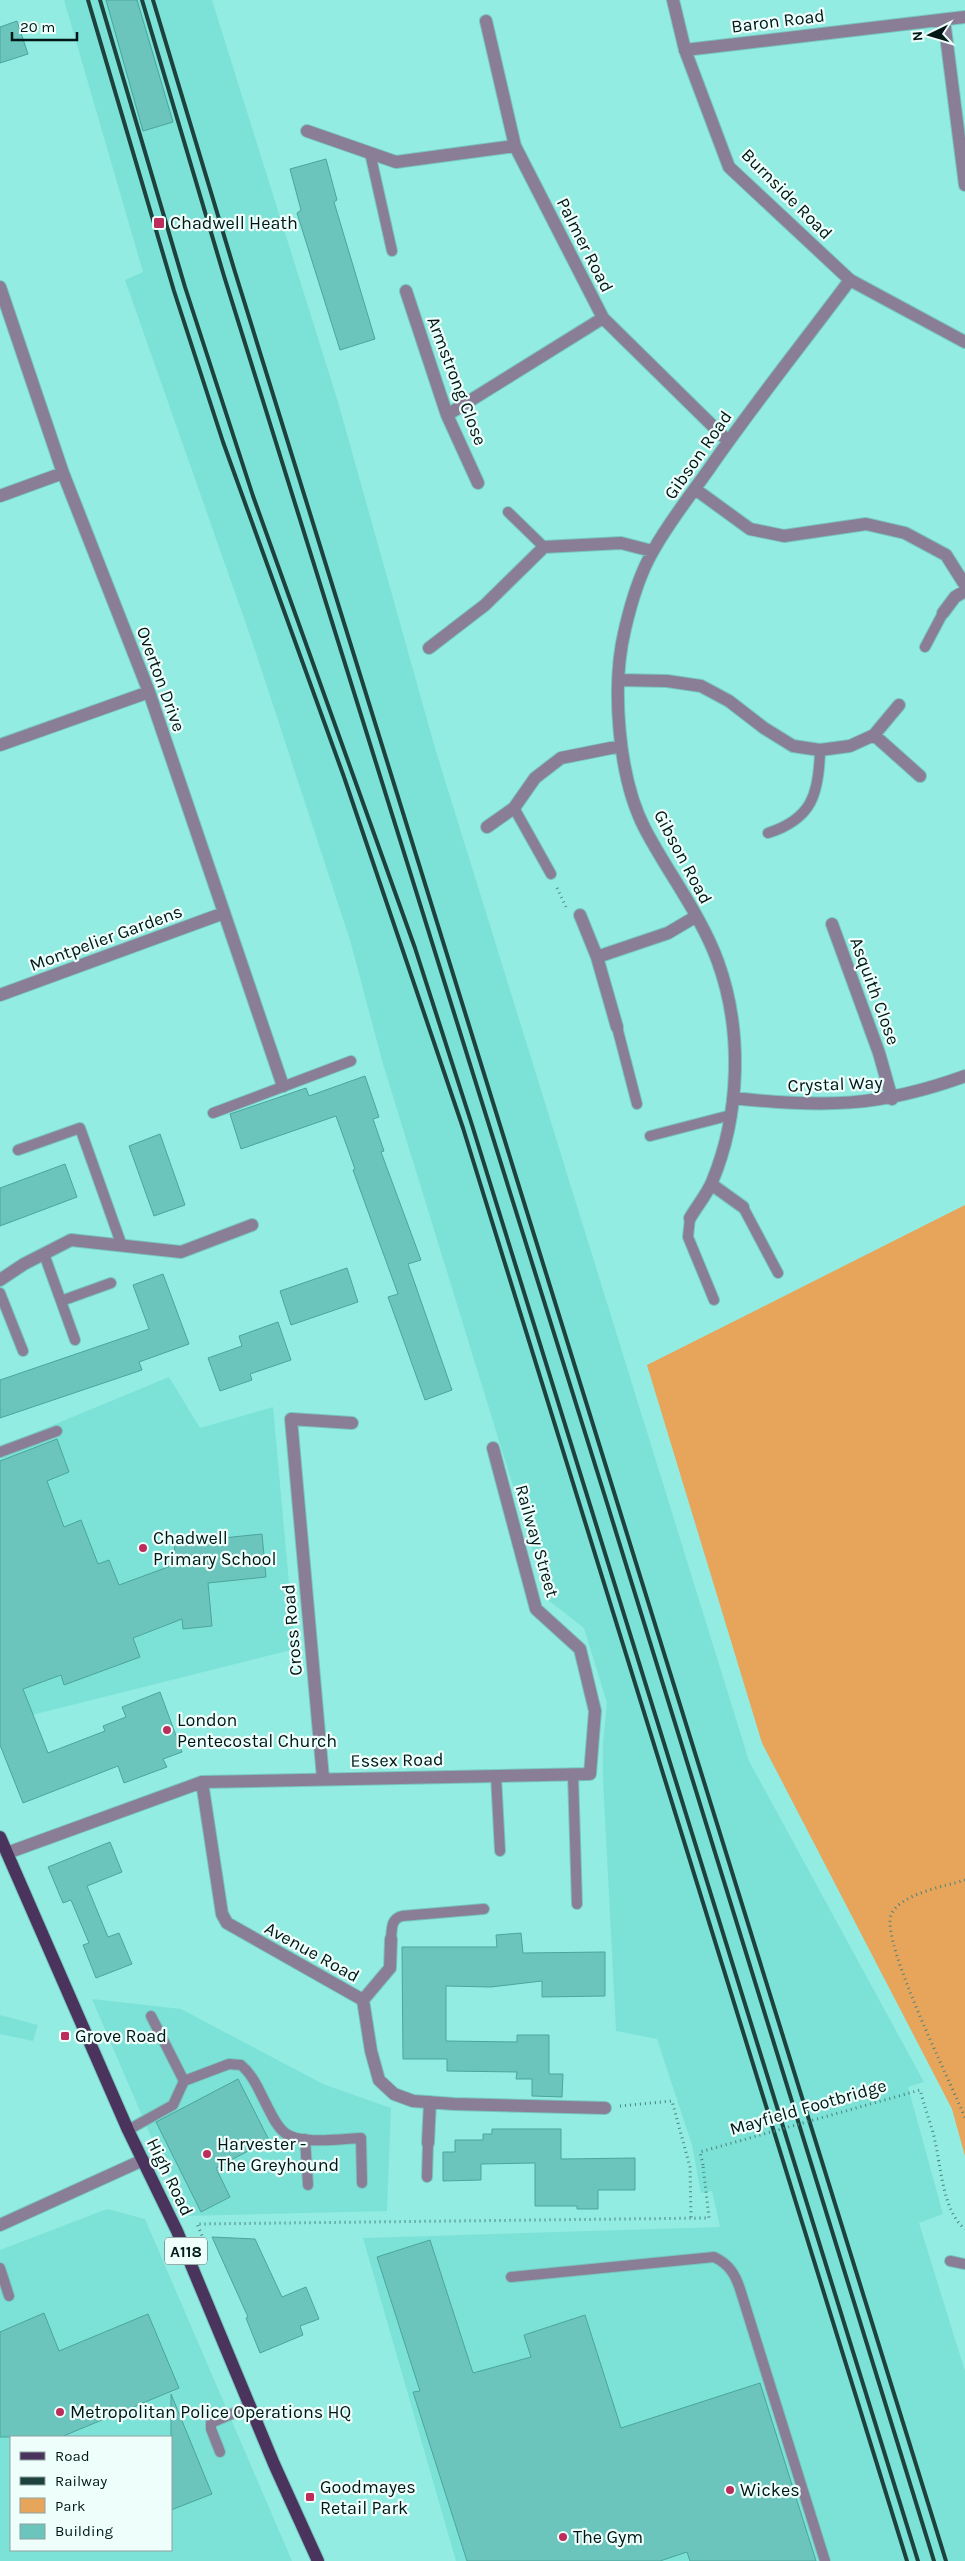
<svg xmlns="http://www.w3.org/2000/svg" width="965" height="2561" font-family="Karla,sans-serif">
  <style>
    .built { fill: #7ce2d7; fill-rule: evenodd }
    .green { fill: #e7a45b }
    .building { fill: #6bc5bc; stroke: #4aa59c }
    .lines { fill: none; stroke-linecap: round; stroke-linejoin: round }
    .service-casing { stroke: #78c6bd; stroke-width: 12 }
    .minor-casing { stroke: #78c6bd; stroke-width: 14 }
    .tertiary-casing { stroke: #78c6bd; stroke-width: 14 }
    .primary-casing { stroke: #78c6bd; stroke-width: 14 }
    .path { stroke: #4a837d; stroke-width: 3; stroke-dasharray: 1 4; stroke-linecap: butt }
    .service { stroke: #8a7e97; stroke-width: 10 }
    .minor { stroke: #8a7e97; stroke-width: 12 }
    .tertiary { stroke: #8a7e97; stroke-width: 12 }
    .primary { stroke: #4a345e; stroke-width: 12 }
    .rail { stroke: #1d423e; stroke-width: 4 }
    .path-bridge { stroke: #4a837d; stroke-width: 3; stroke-dasharray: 1 4; stroke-linecap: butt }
    .poi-dot { fill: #bc2d5b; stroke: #edfefb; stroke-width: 2 }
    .labels { text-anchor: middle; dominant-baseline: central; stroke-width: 4.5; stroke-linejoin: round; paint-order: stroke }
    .shield { fill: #edfefb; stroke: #475c5a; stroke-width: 1 }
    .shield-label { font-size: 16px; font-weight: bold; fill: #001715 }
    .street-label { font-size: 18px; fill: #001715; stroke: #edfefb }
    .poi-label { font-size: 18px; fill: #001715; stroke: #edfefb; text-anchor: start }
  </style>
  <rect width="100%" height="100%" fill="#92ece2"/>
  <path class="built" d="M64,0H212L338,402L435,748L749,1761L924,2082L908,2087L943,2214L919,2223L965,2371V2561H456L363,2238L720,2227L712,2191L701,2193L692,2145L657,2039L616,2031L603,1780V1743L607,1703L584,1628L548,1600L383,1064L350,940L252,641L125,280L143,272Z
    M169,1377L200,1428L273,1407L295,1649L0,1723V1447Z
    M92,1999L181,2009L323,2084L391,2108L387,2211L185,2216Z
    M0,2015L38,2025L33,2041L0,2034Z
    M107,2209L145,2219L292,2561H0V2250ZM11,2437H171V2550H11Z"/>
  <path class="green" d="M965,1205V2156L952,2109L762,1743L647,1365Z"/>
  <path class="building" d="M106,0H137L173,122L143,131Z
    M17,21L28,54L0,63V27Z
    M326,159L337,200L334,202L375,339L340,350L297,213L301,210L290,169Z
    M365,1076L379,1117L373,1119L384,1151L381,1152L421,1260L408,1264L452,1390L425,1400L388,1297L398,1294L353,1170L355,1169L336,1116L241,1149L230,1114L306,1088L309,1096Z
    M160,1134L185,1205L154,1216L129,1146Z
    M65,1164L77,1197L0,1226V1188Z
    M347,1268L358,1302L291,1325L280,1291Z
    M163,1274L189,1344L139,1362L142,1370L0,1418V1380L149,1329L133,1285Z
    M278,1322L291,1360L250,1374L252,1380L220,1391L208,1358L242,1346L239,1336Z
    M57,1439L69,1472L47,1481L64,1527L81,1520L98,1564L109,1560L119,1585L176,1564L174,1543L262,1534L266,1577L208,1583L212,1626L183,1629L182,1619L133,1638L140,1657L64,1685L61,1675L23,1689L48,1753L105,1731L103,1726L126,1717L122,1707L160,1692L182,1752L163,1759L167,1767L124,1783L118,1766L23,1803L0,1745V1461Z
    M110,1842L122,1872L87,1886L108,1937L119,1933L132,1964L96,1978L83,1945L89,1943L71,1900L63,1903L48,1867Z
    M521,1933L523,1953L605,1952V1996L542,1997V1981L491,1987L446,1986V2041L517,2042V2035H549V2074H563L562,2097L532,2096V2079H516L517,2072L447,2071V2059H403L402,1947H497L496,1935Z
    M238,2079L269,2140L216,2168L230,2197L201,2212L156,2122Z
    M492,2129H561V2159L635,2158V2190H598V2209H577V2206H535V2163L481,2164V2180L443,2181V2152H455V2140H483V2134H492Z
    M212,2237L255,2239L282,2297L306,2287L319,2319L300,2326L303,2335L260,2353L246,2318L248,2317Z
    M430,2240L473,2373L531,2357L524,2335L585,2315L621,2428L760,2383L816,2561H690L687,2552L660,2561H467L413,2392L420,2391L377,2257Z
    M44,2313L59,2351L148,2314L179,2388L61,2437H0V2332Z
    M171,2394L212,2494L171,2510Z"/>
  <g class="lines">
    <g class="service-casing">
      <path id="service" d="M370,153L392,251
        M508,512L544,547
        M925,647L943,613
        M514,808L551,874
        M768,833C812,819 819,794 820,750
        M617,1027L637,1104
        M213,1113L351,1061
        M650,1136L731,1115
        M18,1150L80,1128L122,1246
        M743,1207L778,1273
        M690,1218L688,1237L714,1300
        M44,1254L75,1340
        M0,1293L23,1351
        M61,1301L111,1283
        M0,1452L57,1431
        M573,1774L577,1904
        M496,1776L500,1851
        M391,1939C392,1928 391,1919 402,1916L484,1909
        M184,2081L229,2064L241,2065C252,2074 258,2088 264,2100C270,2111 275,2125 285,2133C300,2145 341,2139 361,2138L362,2183
        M128,2130L173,2105L184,2081L151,2016
        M305,2139L308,2185
        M427,2177L428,2143
        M950,2261L965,2264
        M0,2268L9,2296
        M511,2277L714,2257C729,2264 735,2274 740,2289L825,2561
        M220,2452L211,2429V2423L250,2406"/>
    </g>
    <g class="minor-casing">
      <path id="minor" d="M944,20L965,185
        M486,21L515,146L603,318L728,441
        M685,50L965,17
        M307,131L396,162L515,146
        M0,287L63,473L149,692L283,1086
        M406,291L447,415L478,483
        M447,415L603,318
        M695,489L750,529L784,536L866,524L905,533L946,555L965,585
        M0,496L63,473
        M943,613L955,597L965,591
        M429,648L485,605L544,547L621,543L652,551
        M618,680L667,681L701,686L729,701L764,728L793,746L820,750L850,746L874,735L899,705
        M874,735L920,776
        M0,745L149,692
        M487,827L514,808L535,778L561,758L621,746
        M580,915L597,957L617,1027
        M832,924L879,1053L892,1099
        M597,957L668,933L695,917
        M0,995L224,913
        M733,1098C823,1108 880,1107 965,1076
        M711,1184L743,1207
        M690,1218C697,1206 707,1194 712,1182C740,1115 743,1031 718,962C701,915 668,873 645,829C618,777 611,686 625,629C631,603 639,575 653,551C669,522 690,496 709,469C754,404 803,343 850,280
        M0,1280L24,1264L71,1240L181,1252L252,1225
        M323,1778L291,1419L352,1423
        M202,1782L222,1914L227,1923L363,2000
        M7,1853L202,1782L590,1774L595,1711L580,1649L536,1609L493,1448
        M363,2000L371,2051L379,2080L394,2094L413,2101L454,2104L605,2108
        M363,2000L390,1968L391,1939
        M428,2143L430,2102"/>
    </g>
    <g class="tertiary-casing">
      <path id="tertiary" d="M673,0L685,50L729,167L850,280L965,342
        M0,2225L143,2160"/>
    </g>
    <g class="primary-casing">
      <path id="primary" d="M0,1837L128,2130L177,2231L274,2464L318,2561"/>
    </g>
    <path class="path" d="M557,888L566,907
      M965,1880C946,1886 899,1894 891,1915C881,1944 951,2082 965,2118
      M620,2106L672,2101L690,2167L691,2218
      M925,2107C928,2118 933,2130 935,2141C941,2167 943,2212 965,2229
      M204,2240L197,2224L709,2218L703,2165"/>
    <use href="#service" class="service"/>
    <use href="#minor" class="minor"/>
    <use href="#tertiary" class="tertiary"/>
    <use href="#primary" class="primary"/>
    <path class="rail" d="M88,0L174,291L223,442L344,777L463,1128L907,2561
      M100,0L185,287L253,496L415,948L472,1125L918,2561
      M142,0L224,276L607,1503L934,2561
      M153,0L235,272L946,2561"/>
    <path class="path-bridge" d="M703,2165L700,2152L920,2090L925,2107"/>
  </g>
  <g class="poi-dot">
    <rect x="153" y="217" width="12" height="12" rx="2.5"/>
    <circle cx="143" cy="1548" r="5"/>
    <circle cx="167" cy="1730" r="5"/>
    <rect x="60" y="2031" width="10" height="10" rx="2.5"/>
    <circle cx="207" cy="2154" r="5"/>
    <circle cx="60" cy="2412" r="5"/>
    <circle cx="730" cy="2490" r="5"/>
    <rect x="305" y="2492" width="10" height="10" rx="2.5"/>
    <circle cx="563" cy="2537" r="5"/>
  </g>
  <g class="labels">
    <rect class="shield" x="165" y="2237.5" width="42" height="27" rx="4"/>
    <g class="shield-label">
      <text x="186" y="2251">A118</text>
    </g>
    <g class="street-label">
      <text transform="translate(778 21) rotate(-7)">Baron Road</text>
      <text transform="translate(787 194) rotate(45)">Burnside Road</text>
      <text transform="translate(585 245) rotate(63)">Palmer Road</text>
      <text transform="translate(457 381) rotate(69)">Armstrong Close</text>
      <text transform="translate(698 455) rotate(-55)">Gibson Road</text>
      <text transform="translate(161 679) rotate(70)">Overton Drive</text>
      <text transform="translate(683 857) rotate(62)">Gibson Road</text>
      <text transform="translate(106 938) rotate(-20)">Montpelier Gardens</text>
      <text transform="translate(875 991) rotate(70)">Asquith Close</text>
      <text transform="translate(835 1084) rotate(-2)">Crystal Way</text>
      <text transform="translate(537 1541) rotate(74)">Railway Street</text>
      <text transform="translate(292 1630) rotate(-95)">Cross Road</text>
      <text transform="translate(397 1760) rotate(-1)">Essex Road</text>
      <text transform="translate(312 1952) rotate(29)">Avenue Road</text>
      <text transform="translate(808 2107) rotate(-16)">Mayfield Footbridge</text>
      <text transform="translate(170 2177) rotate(64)">High Road</text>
    </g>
    <g class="poi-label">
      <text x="170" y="223">Chadwell Heath</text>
      <text x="153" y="1538">Chadwell<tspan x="153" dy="21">Primary School</tspan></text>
      <text x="177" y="1720">London<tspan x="177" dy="21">Pentecostal Church</tspan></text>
      <text x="75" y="2036">Grove Road</text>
      <text x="217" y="2144">Harvester -<tspan x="217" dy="21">The Greyhound</tspan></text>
      <text x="70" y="2412">Metropolitan Police Operations HQ</text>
      <text x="320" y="2487">Goodmayes<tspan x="320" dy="21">Retail Park</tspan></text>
      <text x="740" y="2490">Wickes</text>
      <text x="573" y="2537">The Gym</text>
    </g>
  </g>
  <rect x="10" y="2436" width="162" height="115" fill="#edfefb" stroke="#8ea29f"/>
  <rect x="20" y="2452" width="25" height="8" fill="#4a345e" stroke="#8ea29f"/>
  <text x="55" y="2461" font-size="15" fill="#001715">Road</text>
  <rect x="20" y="2477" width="25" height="8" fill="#1d423e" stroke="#8ea29f"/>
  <text x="55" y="2486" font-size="15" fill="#001715">Railway</text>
  <rect x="20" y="2498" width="25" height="15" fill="#e7a45b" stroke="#8ea29f"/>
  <text x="55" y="2511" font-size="15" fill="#001715">Park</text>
  <rect x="20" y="2524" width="25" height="15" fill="#6bc5bc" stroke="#8ea29f"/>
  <text x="55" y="2536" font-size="15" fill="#001715">Building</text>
  <g transform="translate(930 35) rotate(265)" stroke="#edfefb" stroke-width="4" paint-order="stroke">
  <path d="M0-4L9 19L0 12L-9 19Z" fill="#001715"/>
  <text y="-8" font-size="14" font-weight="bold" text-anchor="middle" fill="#001715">N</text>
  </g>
  <path d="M12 32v8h65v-8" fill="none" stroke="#001715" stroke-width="2.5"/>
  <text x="20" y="32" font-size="15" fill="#001715" stroke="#edfefb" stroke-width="4" paint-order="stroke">20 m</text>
</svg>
